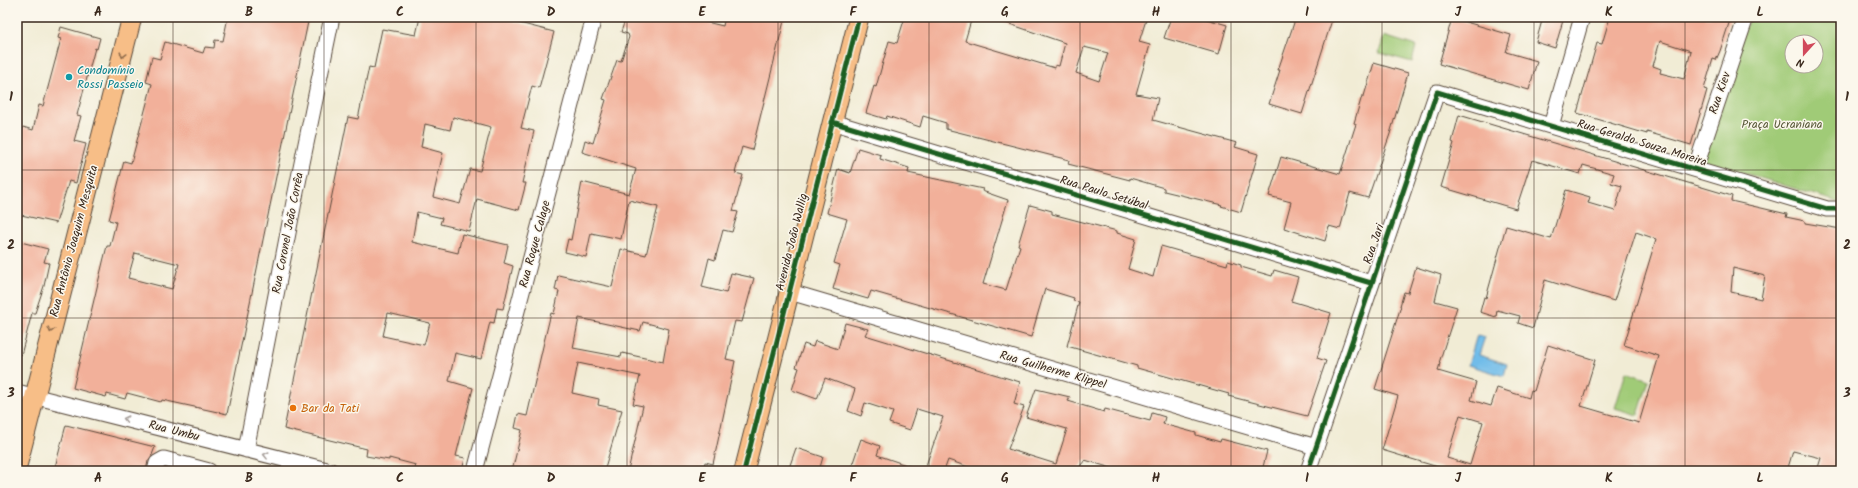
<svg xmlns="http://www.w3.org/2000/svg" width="1858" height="488" font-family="Kalam,sans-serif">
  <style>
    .green { fill: #a0cb77; stroke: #6e7a4a; fill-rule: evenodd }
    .water { fill: #6fbce9; stroke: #557384 }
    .building { fill: #f2b09a; fill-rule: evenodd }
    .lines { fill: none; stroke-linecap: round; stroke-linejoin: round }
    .minor-casing { stroke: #564739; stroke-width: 17 }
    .major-casing { stroke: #564739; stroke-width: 21 }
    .minor { stroke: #fff; stroke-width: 15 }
    .major { stroke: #f7be87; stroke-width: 19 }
    .cycleway-casing { stroke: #fbf7ec; stroke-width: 8 }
    .cycleway { stroke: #1b5e20; stroke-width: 5 }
    .oneway { stroke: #906d4d }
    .oneway2 { stroke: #a79f9a }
    .grid { fill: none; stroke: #3b2a1e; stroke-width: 1; stroke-opacity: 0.55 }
    .culture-dot { fill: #0f9aa8; stroke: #fbf7ec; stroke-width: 1.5 }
    .food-dot { fill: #e8710a; stroke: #fbf7ec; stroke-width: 1.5 }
    .labels { text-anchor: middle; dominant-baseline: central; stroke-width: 3; stroke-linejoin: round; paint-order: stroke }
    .culture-label { font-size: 12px; fill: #0d838f; stroke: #fbf7ec; text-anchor: start }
    .street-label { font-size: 12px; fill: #3b2a1e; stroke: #fbf7ec }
    .park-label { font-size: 12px; fill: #595a39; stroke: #fbf7ec }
    .food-label { font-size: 12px; fill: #c56008; stroke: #fbf7ec; text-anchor: start }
    .neatline { fill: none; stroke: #3b2a1e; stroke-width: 1.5 }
    .grid-label { font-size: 13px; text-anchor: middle; font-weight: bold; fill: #3b2a1e }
  </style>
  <rect width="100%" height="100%" fill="#fbf7ec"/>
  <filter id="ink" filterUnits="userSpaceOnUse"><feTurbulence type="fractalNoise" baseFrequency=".025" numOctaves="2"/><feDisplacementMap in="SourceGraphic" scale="8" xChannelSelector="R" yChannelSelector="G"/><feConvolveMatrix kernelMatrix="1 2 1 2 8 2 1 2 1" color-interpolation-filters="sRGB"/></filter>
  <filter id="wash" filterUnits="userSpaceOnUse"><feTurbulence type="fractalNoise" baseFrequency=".012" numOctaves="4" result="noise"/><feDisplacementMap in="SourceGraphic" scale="16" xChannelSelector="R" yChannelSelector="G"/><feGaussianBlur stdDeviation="0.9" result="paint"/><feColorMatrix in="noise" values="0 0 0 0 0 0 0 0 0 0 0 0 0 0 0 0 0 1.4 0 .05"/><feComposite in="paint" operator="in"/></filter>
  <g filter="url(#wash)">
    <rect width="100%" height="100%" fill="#f1ecd5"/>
    <path class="green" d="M1749,17H1841V203L1703,160ZM1792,42H1816V66H1792Z
      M1384,36L1416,46L1412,62L1379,53Z
      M1626,372L1649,380L1638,415L1615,408Z"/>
    <path class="water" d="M1477,335L1485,337L1479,355L1507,364L1504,376L1468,365Z"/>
    <g id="blocks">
      <path class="building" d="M228,17H309L227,414L162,400L161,402L127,393L125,399L107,394L106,397L73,388L103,262L107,246H110L116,222L109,220L124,161L131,163L152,84L146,82L152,57L160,59L165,42L203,53L205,47L214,48L215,40L223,41ZM135,253L179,264L172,289L128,278Z
        M420,17H496L554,32L539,88L532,86L521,128L534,131L522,183H526L519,210L477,199L469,231L440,224L442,218L417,212L412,242L458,253L462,234L508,245L504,263L513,266L503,309L497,308L494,323L490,322L481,359L455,353L449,381L473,388L456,456L465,458L462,471H414L416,465L389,458V460L366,456L367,449L284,429L348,117L358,119L369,67L374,68L382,29L416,35ZM453,117L491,127L480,171L470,169L460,204L433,197L443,153L421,147L425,124L450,130ZM388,313L430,323L424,345L383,336Z
        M626,17H637L652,22L653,17H699L698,20L723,26L725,17H785L752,150L742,147L735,173L743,175L733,211L738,212L732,232L723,230L715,260L709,258L702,287L726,293L731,273L754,278L742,322L735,321L726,359L735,361L713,464L705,462L703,471H628L643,406L633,404L640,376L578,363L572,393L599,399L598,405L622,410L604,471H512L522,430L515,428L518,414L527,416L544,342L551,313L554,314L559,291L555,290L558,275L612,287L621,249L646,255L658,207L629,200L621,239L591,233L586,257L565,252L568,239L571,240L582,182L629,194L636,169L582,152L585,140L593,143L606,100L603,99L617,60L621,61L629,37L628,34L621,32ZM579,318L640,331L643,322L669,329L663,362L622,353L621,357L573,348Z
        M905,17H972L965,41L1055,68V65L1059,66L1065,43L998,20V17H1147L1139,42L1150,45L1136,94L1158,98L1153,120L1237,143L1235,147L1258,154L1241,212L1221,206L1222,205L1164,191V188L1130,178V180L1068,164L1069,160L946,129V123L923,116L920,127L887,116L886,119L866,113L874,86L876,87L889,41L897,43ZM1084,47L1108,53L1099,81L1076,73Z
        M1171,17H1200L1227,25L1219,54L1164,38Z
        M1296,17H1323L1332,20L1302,114L1269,104L1280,70H1278Z
        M1543,17H1564L1555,48L1536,42Z
        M1610,17H1731L1720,51L1716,60L1713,59L1704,89L1707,90L1691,145L1647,132V134L1577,113L1597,43L1602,44ZM1660,41L1691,51L1684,79L1660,73L1661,69L1653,66Z
        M1452,18L1511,35L1506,52L1537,61L1529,90L1439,64Z
        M61,27L100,38L97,49L95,48L77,115L81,116L74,141L86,144L76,183L69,181L56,223L17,214V130L22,131L23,127L33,130L39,105L43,106L61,39L58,38Z
        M1374,63L1408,73L1390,134L1368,198L1350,193L1340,229L1329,226L1325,241L1284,228L1291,202L1269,196L1281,157L1340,174L1356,124L1354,123L1362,96H1364Z
        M1459,115L1732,196L1731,201L1787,214L1786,217L1805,221V223L1841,229V471H1817L1821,458L1793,451L1787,471H1451L1382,450L1398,396L1375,389L1401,306H1400L1404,292L1408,293L1416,267L1441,275L1435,301L1457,307L1439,363H1440L1438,371L1476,382L1471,400L1491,406L1497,388L1529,398L1531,390L1534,391L1548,345L1595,360L1581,406L1639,423L1659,356L1624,345L1656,239L1636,232L1614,301L1545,280L1533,328L1518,323L1520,316L1497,310L1496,317L1480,312L1484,297L1486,298L1506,226L1551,239L1566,190L1590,197L1588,203L1615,211L1622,186L1611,183L1614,174L1583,165L1580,174L1532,160L1516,209L1441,187L1454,143L1452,142ZM1733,268L1765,276L1761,299L1731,292ZM1460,415L1483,422L1470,465L1447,458Z
        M858,148L881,155L880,159L909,168L908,173L983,189L982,191L1008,200L983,284L1006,290L1020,246L1018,245L1030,205L1052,211V214L1117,231V233L1136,239L1128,269L1153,277L1161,246L1227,265L1228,261L1241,265V267L1272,276L1274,270L1298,277L1291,301L1331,313L1317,358L1326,361L1307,416L1228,396L1229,394L1137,368V366L1067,346L1079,302L1073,301L1074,298L1045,289L1031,337L871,291L868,299L833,289L840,265L834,263L847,219L827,213L838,169L850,173Z
        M17,241L48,249L44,262L49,263L44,286L35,313H32L21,355L17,354Z
        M845,323L868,329L865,335L1020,382L1014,404L1024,407L1008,449L1056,464L1067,429L1026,417L1036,389L1070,397L1068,401L1104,412L1105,409L1150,421L1152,413L1165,417L1163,424L1196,433V435L1220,442L1221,439L1267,451L1262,471H1197L1187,468L1186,471H1121L1085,460L1076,471H980L948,460L944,471H924L943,417L917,409L910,430L889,423L893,412L865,403L861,416L848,411L855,389L825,378L817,399L792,390L799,368L796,367L804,344L813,347L815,341L838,349Z
        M66,425L155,447L152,455L148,461L146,471H54Z
        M861,439L880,446L877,455L918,469V471H850Z
        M796,448L823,457L819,471H797L789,468Z"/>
    </g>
  </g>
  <g filter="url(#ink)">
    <use href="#blocks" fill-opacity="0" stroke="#564739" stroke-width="1"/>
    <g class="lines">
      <g class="minor-casing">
        <path id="minor" d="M832,122L1371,283
          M1551,126L1582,17
          M1695,169L1746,17
          M790,292L1316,447
          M17,392L331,471
          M246,450L294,202L332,17
          M155,471L157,463L164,459L209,471
          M475,471L594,17
          M1308,471L1437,92L1827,209H1841"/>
      </g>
      <g class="major-casing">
        <path id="major" d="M17,466L132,17
          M744,471L859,17"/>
      </g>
      <use href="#minor" class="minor"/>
      <use href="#major" class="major"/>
      <g class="cycleway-casing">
        <path id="cycleway" d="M832,122L1371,283
          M744,471L859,17
          M1308,471L1437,92L1827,209H1841"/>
      </g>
      <use href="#cycleway" class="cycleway"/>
    </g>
    <defs><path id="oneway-chevron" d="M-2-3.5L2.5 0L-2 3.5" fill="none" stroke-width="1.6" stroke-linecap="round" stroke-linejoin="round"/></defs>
    <g class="oneway">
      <use href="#oneway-chevron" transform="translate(123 55) rotate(105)"/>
      <use href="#oneway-chevron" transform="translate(51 330) rotate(105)"/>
    </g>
    <g class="oneway2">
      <use href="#oneway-chevron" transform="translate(126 419) rotate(-166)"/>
      <use href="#oneway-chevron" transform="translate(266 455) rotate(-166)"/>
    </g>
  </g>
  <path class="grid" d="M173,17V471M324,17V471M476,17V471M627,17V471M778,17V471M929,17V471M1080,17V471M1231,17V471M1382,17V471M1534,17V471M1685,17V471M17,170H1841M17,318H1841"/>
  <circle class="culture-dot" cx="69" cy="77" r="4"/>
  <circle class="food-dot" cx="293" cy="408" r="4"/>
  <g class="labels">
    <g class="culture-label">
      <text x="77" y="70">Condomínio<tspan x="77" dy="14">Rossi Passeio</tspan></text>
    </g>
    <g class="street-label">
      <text transform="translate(1720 93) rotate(-71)">Rua Kiev</text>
      <text transform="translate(1642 143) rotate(17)">Rua Geraldo Souza Moreira</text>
      <text transform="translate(1104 193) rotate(17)">Rua Paulo Setúbal</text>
      <text transform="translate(288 233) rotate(-79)">Rua Coronel João Corrêa</text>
      <text transform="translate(74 241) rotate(-75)">Rua Antônio Joaquim Mesquita</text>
      <text transform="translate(792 242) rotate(-76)">Avenida João Wallig</text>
      <text transform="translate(535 244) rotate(-75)">Rua Roque Calage</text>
      <text transform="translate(1374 244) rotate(-71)">Rua Jari</text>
      <text transform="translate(1053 370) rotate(16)">Rua Guilherme Klippel</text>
      <text transform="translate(174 431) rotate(14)">Rua Umbu</text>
    </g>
    <g class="park-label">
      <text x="1782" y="124">Praça Ucraniana</text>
    </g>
    <g class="food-label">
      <text x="301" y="408">Bar da Tati</text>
    </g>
  </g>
  <rect width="1858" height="488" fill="none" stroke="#fbf7ec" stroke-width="44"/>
  <g transform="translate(1804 54) rotate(201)"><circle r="19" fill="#fbf7ec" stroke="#aea59a"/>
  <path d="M0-3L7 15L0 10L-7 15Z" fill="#d1495b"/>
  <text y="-6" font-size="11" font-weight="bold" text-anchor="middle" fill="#3b2a1e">N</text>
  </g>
  <rect x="22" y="22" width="1814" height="444" class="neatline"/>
  <g class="grid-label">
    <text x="98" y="16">A</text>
    <text x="249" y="16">B</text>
    <text x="400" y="16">C</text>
    <text x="551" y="16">D</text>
    <text x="702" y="16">E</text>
    <text x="853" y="16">F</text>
    <text x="1005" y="16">G</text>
    <text x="1156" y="16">H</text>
    <text x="1307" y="16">I</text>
    <text x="1458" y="16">J</text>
    <text x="1609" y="16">K</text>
    <text x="1760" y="16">L</text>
    <text x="11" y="101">1</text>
    <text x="1847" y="101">1</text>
    <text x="11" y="249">2</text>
    <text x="1847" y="249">2</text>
    <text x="11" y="397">3</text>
    <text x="1847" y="397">3</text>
    <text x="98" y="482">A</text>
    <text x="249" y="482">B</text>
    <text x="400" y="482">C</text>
    <text x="551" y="482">D</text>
    <text x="702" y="482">E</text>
    <text x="853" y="482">F</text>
    <text x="1005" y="482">G</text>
    <text x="1156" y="482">H</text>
    <text x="1307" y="482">I</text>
    <text x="1458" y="482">J</text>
    <text x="1609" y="482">K</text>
    <text x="1760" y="482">L</text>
  </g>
</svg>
